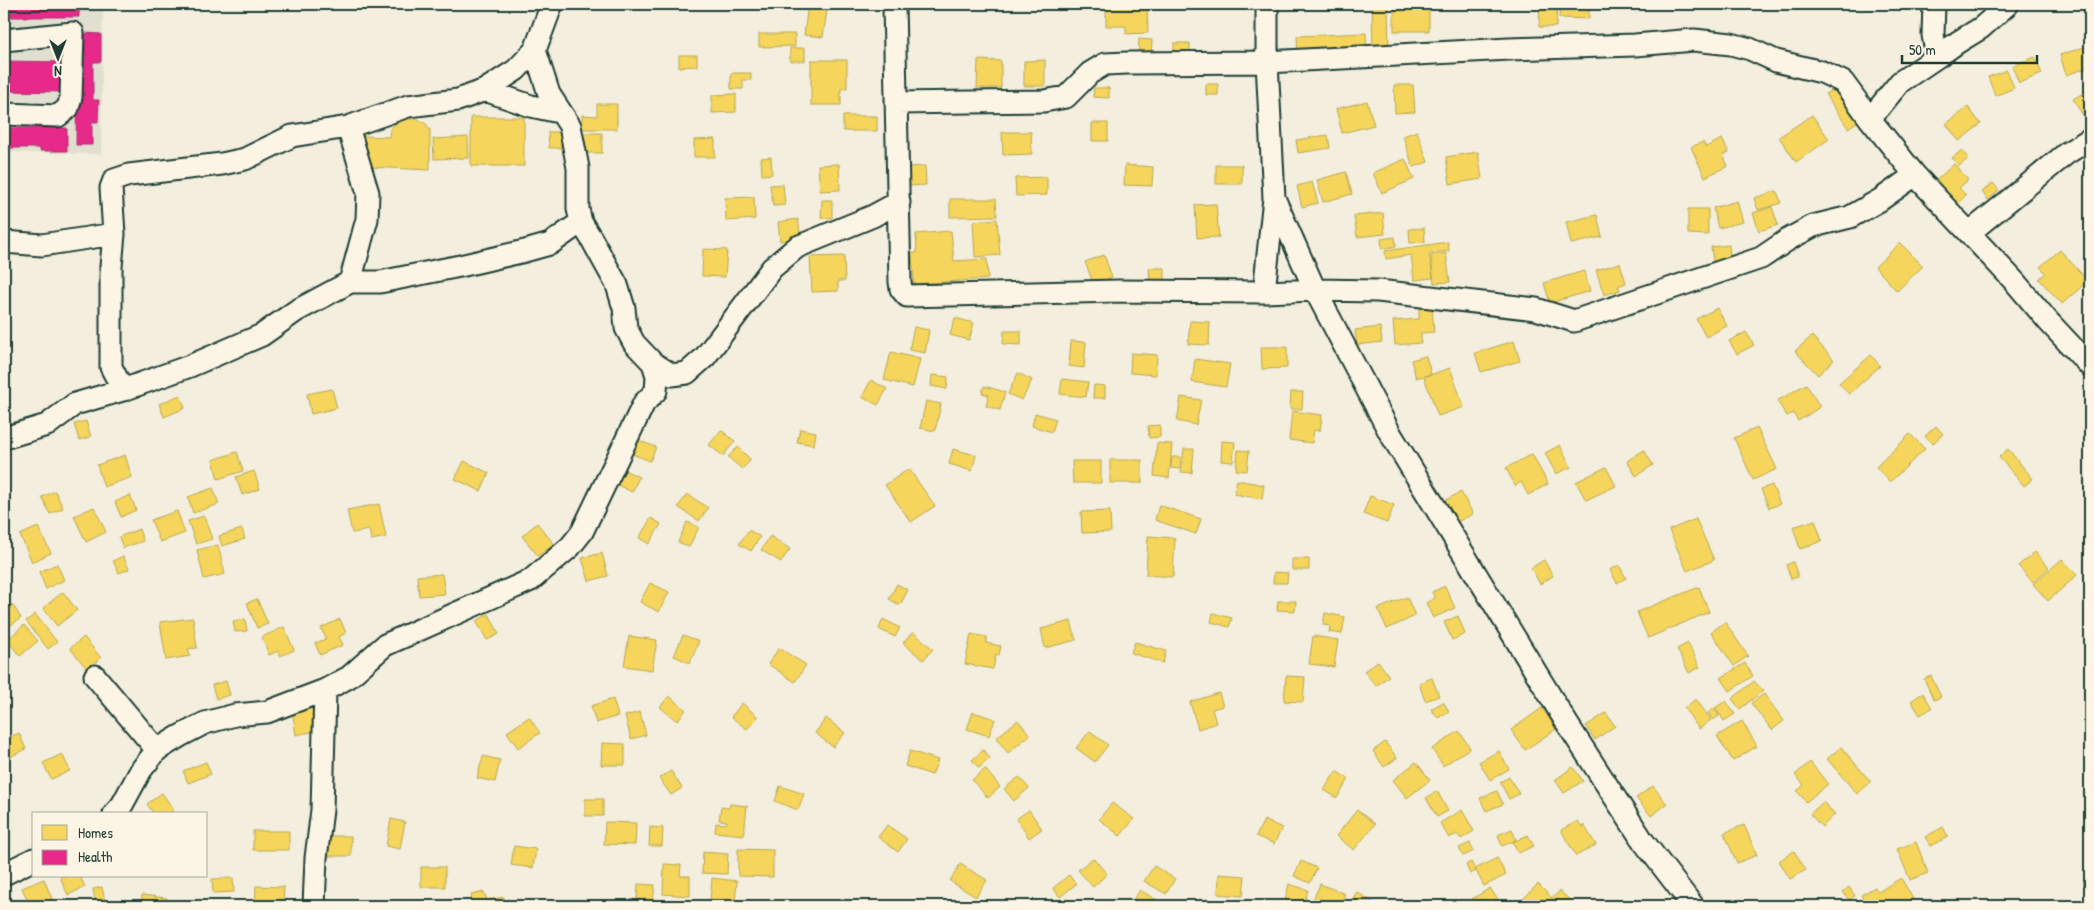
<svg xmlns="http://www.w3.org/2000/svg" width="2094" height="910" font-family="'Patrick Hand',sans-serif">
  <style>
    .built { fill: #e1dfd0 }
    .homes { fill: #f6d55c; stroke: #b6a750 }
    .health { fill: #e7298a; stroke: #ab2f70 }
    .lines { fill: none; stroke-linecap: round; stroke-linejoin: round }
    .minor-casing { stroke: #1f3d34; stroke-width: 25 }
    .minor { stroke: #fcf5e5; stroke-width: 21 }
  </style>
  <rect width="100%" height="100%" fill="#f3eede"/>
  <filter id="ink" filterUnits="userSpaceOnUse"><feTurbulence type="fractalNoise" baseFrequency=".02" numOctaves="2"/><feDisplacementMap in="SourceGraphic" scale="10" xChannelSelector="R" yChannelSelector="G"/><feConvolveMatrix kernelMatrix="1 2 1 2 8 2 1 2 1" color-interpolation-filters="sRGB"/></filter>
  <g filter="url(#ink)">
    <path class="built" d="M4,4H103L101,154L4,152Z"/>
    <path class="homes" d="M808,4H828L823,37L804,35Z
      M1106,4H1147L1148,33L1126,34V26H1106Z
      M1372,4H1388L1389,55H1373Z
      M1394,4H1429V31H1394Z
      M1540,4H1557L1556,27H1539Z
      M1560,4H1589V19L1559,18Z
      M1366,33L1367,55L1298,57L1297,36Z
      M759,34H795V46L759,47Z
      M1139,39L1152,40L1151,58H1138Z
      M1174,43H1190V54H1174Z
      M2087,46L2090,57V67L2066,75L2060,55Z
      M790,48H805V61H790Z
      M679,55H697V66L679,67Z
      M2035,57L2042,74L2019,83L2012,66Z
      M811,60H847V88H841V105H811Z
      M978,60L1001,61V88H977Z
      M1045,60V86H1024V61Z
      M2007,70L2014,88L1995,96L1988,77Z
      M731,73H751V80H743V89H731Z
      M1206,84H1218V95H1206Z
      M1394,85H1413L1415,112L1395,113Z
      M1838,86L1860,120L1848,128L1825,94Z
      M1094,88H1109V98L1093,97Z
      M2089,90L2090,123L2088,124L2073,99Z
      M736,94V112L712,113V95Z
      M1367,101L1374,125L1342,133L1336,109Z
      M597,104H617V129H582V115L597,116Z
      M1968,107L1981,124L1959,141L1946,124Z
      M1812,115L1829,139L1796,162L1779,137Z
      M843,116H877V131H843Z
      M471,117H524V166H471Z
      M405,119H418L426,124L430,130V170L368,167L363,136L389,137L390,129L394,125L399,121Z
      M1092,123H1108V141H1092Z
      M1417,131L1428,162L1413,167L1403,136Z
      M548,132H560L561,148H549Z
      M1002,132H1031L1032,154L1003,155Z
      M579,133H602V153H580Z
      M1328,135L1330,148L1298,153L1296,140Z
      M468,137L469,158L434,159L433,139Z
      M715,139V157H694V140Z
      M1722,139L1729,153L1723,155L1728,166L1705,177L1691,147L1703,142L1706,147Z
      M1962,150L1969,158L1959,166L1952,158Z
      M1478,152L1482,179L1450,184L1446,157Z
      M771,157L772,174L762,175L761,158Z
      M1405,159L1414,179L1382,193L1373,173Z
      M839,164L840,190L820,191L818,165Z
      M1954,164L1968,180L1959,188L1966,195L1954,207L1932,184Z
      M1125,165L1153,167L1152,186L1124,185Z
      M1216,165H1242V184H1216Z
      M925,166L926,185L909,186L908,167Z
      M1346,172L1352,194L1323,202L1317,180Z
      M1047,177V195L1016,196L1015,178Z
      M1312,182L1318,203L1302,207L1297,186Z
      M1993,183L1999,190L1988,200L1982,192Z
      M783,184L785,205L773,206L770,185Z
      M1777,191L1781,203L1758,210L1754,198Z
      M754,197L755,219L726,221L725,198Z
      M950,199H996L997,216L950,217Z
      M822,200H832V218H821Z
      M1737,201L1743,222L1718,228L1713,208Z
      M1216,204L1219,237L1197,238L1195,205Z
      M1772,207L1778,225L1759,231L1753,213Z
      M1688,209H1708V235L1688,234Z
      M1383,213L1385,234L1357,237L1354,216Z
      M1597,215L1602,237L1571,244L1566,222Z
      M798,219L801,238L780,241L778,222Z
      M997,219L1000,255L975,257L973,221Z
      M1424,228L1425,242L1410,243L1409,229Z
      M951,231L954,261L987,259L988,279L914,284L912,253H917L916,234Z
      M1395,237L1396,246L1382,249L1381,239Z
      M1448,242L1449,251L1429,253L1433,278L1414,280L1411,255L1386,259L1385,251Z
      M1900,243L1923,266L1897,291L1875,267Z
      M1729,245L1731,266L1714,268L1711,247Z
      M703,249L727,250L725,277L702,276Z
      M2060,250L2088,281L2062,304L2039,279L2046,273L2040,267Z
      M1446,253L1450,282L1434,283L1431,255Z
      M1104,255L1112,277L1094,285L1085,262Z
      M844,256L845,281H838V291L812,292L810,257Z
      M1620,263L1626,283L1618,286L1620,290L1604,295L1596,270Z
      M1149,268H1165V287H1150Z
      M1584,271L1590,291L1550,303L1544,283Z
      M1432,308L1434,332L1421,333V343L1395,345L1393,321L1419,319V309Z
      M1717,308L1727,326L1706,337L1696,319Z
      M955,318L974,323L969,340L950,335Z
      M1190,321L1210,322L1209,345L1188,344Z
      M914,327L929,330L925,353L909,350Z
      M1380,327L1382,342L1357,345L1355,330Z
      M1004,331H1021V345L1003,344Z
      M1746,332L1754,345L1737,354L1729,341Z
      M1812,336L1834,360L1818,375L1795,351Z
      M1071,341L1086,342L1084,368L1069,366Z
      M1514,341L1520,361L1481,372L1475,353Z
      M1261,347H1287V368L1262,369Z
      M891,352L920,359L913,387L884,380Z
      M1131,353L1157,355L1156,375L1130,373Z
      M1871,355L1880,366L1849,394L1839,383Z
      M1426,356L1431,374L1416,378L1411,360Z
      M1195,359L1230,364L1226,387L1192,382Z
      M1450,368L1464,407L1438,416L1424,377Z
      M1018,373L1032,380L1022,400L1008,394Z
      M932,375L948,377L947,389L931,386Z
      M1062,379L1088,382L1086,397L1060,394Z
      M871,380L887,389L878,405L862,397Z
      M1806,384L1820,407L1798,421L1793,413L1787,416L1777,401Z
      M1094,385L1105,386V398H1093Z
      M984,386L1005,392L1000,410L986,406L989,395L982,393Z
      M332,389L337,408L311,414L307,394Z
      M1291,392H1303L1302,409H1290Z
      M180,395L185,408L164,417L159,404Z
      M1181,397L1201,400L1196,425L1177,421Z
      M926,401L941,404L935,431L920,428Z
      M1292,411L1322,415L1320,431L1314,430L1312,443L1289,440Z
      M1035,413L1056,419L1052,432L1032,426Z
      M86,421L91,437L79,440L74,424Z
      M1160,425V437L1149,438L1148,426Z
      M1936,426L1943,434L1932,444L1925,436Z
      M1757,428L1777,469L1753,480L1734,438Z
      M800,429L816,432L814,445L797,442Z
      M721,430L735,441L723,456L709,445Z
      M1910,434L1925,449L1890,482L1876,467Z
      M637,440L656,447L650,461L632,454Z
      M1222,441L1235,442L1233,462L1221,461Z
      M1157,443L1172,444L1169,478L1154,476Z
      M1560,445L1571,467L1556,474L1545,453Z
      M738,447L751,460L742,469L728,457Z
      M953,449L976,455L972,471L949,464Z
      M1184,449H1194L1192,473L1181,472Z
      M2008,449L2033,479L2024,486L1999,457Z
      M1238,450L1249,451L1247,471L1236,470Z
      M1644,450L1653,465L1636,476L1627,461Z
      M237,452L243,471L218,479L213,460Z
      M1532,454L1548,484L1528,495L1521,482L1515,486L1506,468Z
      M125,455L132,477L104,487L97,465Z
      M1172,457H1181L1180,469L1171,468Z
      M1110,460H1142V483H1110Z
      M464,461L489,473L481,491L455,479Z
      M1072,461H1101V483H1073Z
      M1606,467L1616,486L1586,500L1576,482Z
      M620,468L639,477L632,492L613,483Z
      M909,469L935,506L911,522L885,485Z
      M254,471L260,489L242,495L236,477Z
      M1237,480L1264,485L1262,499L1234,494Z
      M1772,485L1780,504L1769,508L1761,489Z
      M213,488L219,504L193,513L188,497Z
      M55,491L63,508L50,514L42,497Z
      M1461,492L1473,514L1455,523L1444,501Z
      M687,494L708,508L699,521L678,507Z
      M130,495L136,510L121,517L115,502Z
      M1370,496L1394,505L1387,523L1363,514Z
      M379,504L386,537L371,540L369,530L352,533L347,510Z
      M1159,505L1201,519L1196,534L1155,520Z
      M94,507L106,532L86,542L74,516Z
      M177,511L185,533L160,542L151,520Z
      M1110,511L1111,532L1082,533L1081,512Z
      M204,516L212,539L196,544L188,521Z
      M651,518L661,524L649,544L639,538Z
      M1696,519L1714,560L1687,571L1669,530Z
      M1815,520L1822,541L1800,549L1793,527Z
      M687,522L699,527L689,547L678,542Z
      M537,523L554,544L538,556L522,536Z
      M38,527L51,553L32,562L20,535Z
      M139,529L143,541L123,548L119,537Z
      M242,529L245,539L222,546L219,536Z
      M749,530L760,537L751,551L739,544Z
      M770,536L790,549L781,562L761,550Z
      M1148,536L1175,538L1173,577L1146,575Z
      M218,545L225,574L204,579L197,550Z
      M2035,552L2049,568L2033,582L2018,566Z
      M602,553L608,576L589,581L582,558Z
      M123,556L129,569L119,573L113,561Z
      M1292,559H1309V570H1292Z
      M2062,559L2077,575L2048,601L2033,584Z
      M1544,560L1553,576L1540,584L1531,568Z
      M1793,562L1798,577L1791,579L1786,565Z
      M57,564L64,580L46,589L39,572Z
      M1619,565L1626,578L1617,583L1610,570Z
      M1274,572L1288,573L1287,583H1273Z
      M442,574L445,594L419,596L417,576Z
      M650,583L669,592L659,612L640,602Z
      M897,584L908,590L900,605L889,599Z
      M1445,586L1455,608L1433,618L1426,603L1435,598L1432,592Z
      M1699,587L1709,612L1648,638L1637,612Z
      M63,592L77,610L57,626L43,608Z
      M1407,597L1415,616L1387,629L1378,609Z
      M257,599L268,624L257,628L247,603Z
      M1278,601H1296L1295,611L1277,610Z
      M12,604L21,618L4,630V609Z
      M1213,613L1232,618L1229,627L1211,622Z
      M1325,613L1345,617L1342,634L1329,632L1330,626L1323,625Z
      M35,614L57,642L48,649L26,621Z
      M489,614L499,634L487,640L476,621Z
      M1458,616L1465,634L1452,640L1444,622Z
      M193,618L197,648L188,649L190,656L166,660L160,622Z
      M245,619L247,631L235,632L233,621Z
      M340,619L346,633L339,637L343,645L320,655L315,643L326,639L321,628Z
      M883,619L900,628L895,637L879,629Z
      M1071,621L1076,640L1045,648L1041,629Z
      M1725,622L1748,656L1734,666L1711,632Z
      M24,625L38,641L20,656L7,640Z
      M284,627L294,650L280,656L278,651L269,655L262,637Z
      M913,632L933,649L923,660L903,643Z
      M971,634L987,637L986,643L1001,646L999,655L996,654L993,669L965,664Z
      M683,635L699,641L690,663L674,656Z
      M629,636L657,640L652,670L624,666Z
      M1313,636L1338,640L1334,667L1309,664Z
      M84,637L101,658L87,669L70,648Z
      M1135,642L1166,651L1163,663L1131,653Z
      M1688,643L1700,667L1689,673L1677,649Z
      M779,648L806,665L795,682L768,664Z
      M1378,661L1389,676L1376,686L1364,671Z
      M1745,663L1753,676L1730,691L1721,678Z
      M1286,676L1305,677L1303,702L1284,701Z
      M1931,676L1941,697L1934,700L1924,679Z
      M1432,678L1439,696L1425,701L1419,683Z
      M226,681L230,695L216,699L212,685Z
      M1754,681L1763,691L1740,709L1732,699Z
      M1219,693L1223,706L1212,709L1216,723L1198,729L1190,702Z
      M1923,693L1932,708L1920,715L1911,701Z
      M1764,694L1784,721L1772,730L1751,703Z
      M669,696L686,710L677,721L660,707Z
      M613,699L618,716L596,723L591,706Z
      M1696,699L1711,720L1699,729L1684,708Z
      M1726,701L1735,714L1724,721L1715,708Z
      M1443,702L1449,711L1438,718L1431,709Z
      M742,703L758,717L747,729L731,717Z
      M312,706L316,731L296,735L292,710Z
      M1542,708L1556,729L1525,750L1511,730Z
      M1714,708L1719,716L1713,720L1708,713Z
      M640,712L646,735L631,739L625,716Z
      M973,712L995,719L989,736L967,729Z
      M1606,713L1615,726L1595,740L1586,726Z
      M529,717L540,733L518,748L507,732Z
      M826,718L845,733L833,747L815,733Z
      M1018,720L1030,735L1008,753L996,738Z
      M1742,721L1757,746L1733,761L1717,736Z
      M1090,731L1108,745L1095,762L1076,748Z
      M1459,731L1470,748L1443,766L1432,749Z
      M19,733L26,749L4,760V740Z
      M1385,742L1397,758L1384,767L1373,751Z
      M602,743L625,744V765H601Z
      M1841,747L1871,782L1857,794L1827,759Z
      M983,750L990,758L979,768L972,760Z
      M910,751L938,760L932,775L905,766Z
      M1499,751L1509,769L1490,780L1479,762Z
      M62,754L70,771L51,779L43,763Z
      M483,756L500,760L495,782L477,778Z
      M206,762L211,774L188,783L183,771Z
      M1416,762L1430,780L1407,798L1393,780Z
      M1810,762L1828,784L1806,802L1797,791L1804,785L1795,775Z
      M1573,767L1583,781L1564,793L1555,780Z
      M985,769L1000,787L988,798L972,780Z
      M671,771L682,788L671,795L659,778Z
      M1336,771L1349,779L1337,798L1324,790Z
      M1019,777L1029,788L1014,801L1004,789Z
      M1509,777L1519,794L1509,799L1500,782Z
      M780,786L804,794L798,810L775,801Z
      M1653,786L1667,804L1651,816L1636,798Z
      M1437,791L1448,811L1437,817L1426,798Z
      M1497,791L1503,804L1486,811L1480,798Z
      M162,793L174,810L168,814H154L147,804Z
      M585,799H603V816H585Z
      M1823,802L1835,814L1822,827L1810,814Z
      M1112,803L1134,819L1120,836L1099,819Z
      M730,804L747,806L744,835L715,832L716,823L726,824L727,821L719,820L721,807L729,808Z
      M1029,810L1042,829L1029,838L1016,819Z
      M1357,810L1375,824L1354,850L1336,836Z
      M1462,810L1474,831L1461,839L1457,834L1449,838L1440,823Z
      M391,819L405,822L400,849L386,846Z
      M1264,820L1282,828L1274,844L1256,836Z
      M1578,821L1582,827L1584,825L1596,845L1576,856L1561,830Z
      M605,822L636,823L635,845L604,844Z
      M887,825L907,839L898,852L878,837Z
      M1744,825L1757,855L1737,863L1724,833Z
      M650,827L663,828L662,846H649Z
      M1943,827L1948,837L1931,846L1925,837Z
      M1512,829L1516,840L1502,846L1498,835Z
      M253,831H289V850H253Z
      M1528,835L1534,846L1518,853L1513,842Z
      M328,836H351V856H328Z
      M1916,842L1928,873L1910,880L1897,849Z
      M1470,843L1474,851L1463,856L1459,848Z
      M514,846L536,849L533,868L511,865Z
      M738,849L773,850V877L738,876Z
      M1794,851L1806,870L1790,879L1779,861Z
      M703,852L728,854L727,874L702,873Z
      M1093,858L1107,874L1093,887L1078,870Z
      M1497,858L1506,875L1484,886L1475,869Z
      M1301,861L1317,868L1310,883L1294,876Z
      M1471,862L1476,871L1470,874L1466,865Z
      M664,864L681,865L680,876H690V896L663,894Z
      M960,864L987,880L976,897L950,881Z
      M1154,866L1175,879L1166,894L1144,881Z
      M421,867H445V887H421Z
      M1219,874L1245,876L1243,896L1218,894Z
      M1069,875L1076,884L1060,897L1053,888Z
      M62,876H80L85,887L68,895L60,877Z
      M233,878L234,892L213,893L212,879Z
      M712,878L737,881L735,903L710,901Z
      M1901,878L1913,899L1901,906H1867L1861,895L1875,887L1878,892Z
      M44,879L54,904L48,906H30L22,888Z
      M638,884L655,885L653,901L637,899Z
      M1289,884L1308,890L1303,906L1285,900Z
      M1320,884L1345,894L1340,906H1322L1312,902Z
      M1538,884L1552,898L1560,891L1574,904L1571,906H1516Z
      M256,886L284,887L283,906H255Z
      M102,887L106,906H96L93,889Z
      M1849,887L1855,896L1849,900L1843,892Z
      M1490,888L1500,903L1495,906H1476L1472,899Z
      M1140,890L1165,905V906H1129Z
      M484,892L487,900L504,897L506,906H473L471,895Z
      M1357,892L1377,905L1376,906H1353L1349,904Z
      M142,895L167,898L166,906H141Z
      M133,901L134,906H112L111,903Z"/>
    <path class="health" d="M4,4H79V17H4Z
      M85,33L101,34V62H93V100H99L98,122H92V145H76L77,61H85Z
      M4,61L65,62V92L4,91Z
      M4,128H67V151H40V148H4Z"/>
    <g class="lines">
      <g class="minor-casing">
        <path id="minor" d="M894,4L900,282L901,289L907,296L1119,291L1264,292L1315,290L1378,291L1536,309L1574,321L1761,258L1789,239L1813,226L1850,217L1880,200L1915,175
          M1934,4L1933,35L1937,57L1900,82L1870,119L1915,175L2015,282L2048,321L2090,366
          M4,40L73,33L71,97L68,108L58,116L4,114
          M1937,57L1958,42L1981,28L2008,4
          M485,90L531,106L559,112
          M896,103L1044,101L1066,97L1090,73L1105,64L1127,63L1267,62L1509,49L1635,45L1694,40L1731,44L1750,49L1776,61L1822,72L1843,82L1870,119
          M1274,198L1315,290L1390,433L1568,725L1643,841L1693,906
          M1969,233L2067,153L2090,139
          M4,242L42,245L114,234
          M350,282H380L460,266L525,251L550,244L581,222
          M1264,292L1274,198L1267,62V4
          M653,363L672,375L687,373L705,357L772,268L797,247L873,216L899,202
          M123,390L111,367V267L114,234L111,188L114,180L129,175L222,164L245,159L292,136L348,127L408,106L458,100L485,90L516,70L535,50L552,4
          M4,438L47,425L75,404L123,390L190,366L262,335L296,311L350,282L367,219L368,193L348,127
          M95,676L157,750
          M114,814L122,805L141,770L157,750L180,736L205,723L235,715L267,712L325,690L349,677L385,645L531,580L570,547L582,532L644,403L656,391L657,376L653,363L634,343L626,328L624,308L617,285L591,238L581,222L578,209V168L570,126L549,94L535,50
          M4,874L34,859
          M314,906L316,858L322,810L325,690"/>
      </g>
      <use href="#minor" class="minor"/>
    </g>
  </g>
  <rect width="2094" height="910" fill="none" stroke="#fcf5e5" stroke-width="20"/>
  <rect x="10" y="10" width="2074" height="890" fill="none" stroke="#1f3d34" stroke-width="2" filter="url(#ink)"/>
  <rect x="32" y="812" width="175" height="65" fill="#fcf5e5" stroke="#a4ab9e"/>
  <rect x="42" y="825" width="25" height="15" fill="#f6d55c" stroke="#a4ab9e"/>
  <text x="78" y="838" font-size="15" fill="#1f3d34">Homes</text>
  <rect x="42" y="850" width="25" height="15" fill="#e7298a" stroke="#a4ab9e"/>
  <text x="78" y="862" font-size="15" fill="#1f3d34">Health</text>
  <g transform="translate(58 58) rotate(180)" stroke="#fcf5e5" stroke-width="4" paint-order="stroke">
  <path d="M0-4L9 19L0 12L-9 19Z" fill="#1f3d34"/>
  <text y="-8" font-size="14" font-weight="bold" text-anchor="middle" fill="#1f3d34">N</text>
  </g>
  <path d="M1902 55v8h135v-8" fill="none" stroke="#1f3d34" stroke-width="2.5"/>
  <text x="1909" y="55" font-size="15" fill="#1f3d34" stroke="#fcf5e5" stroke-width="4" paint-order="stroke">50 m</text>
</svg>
